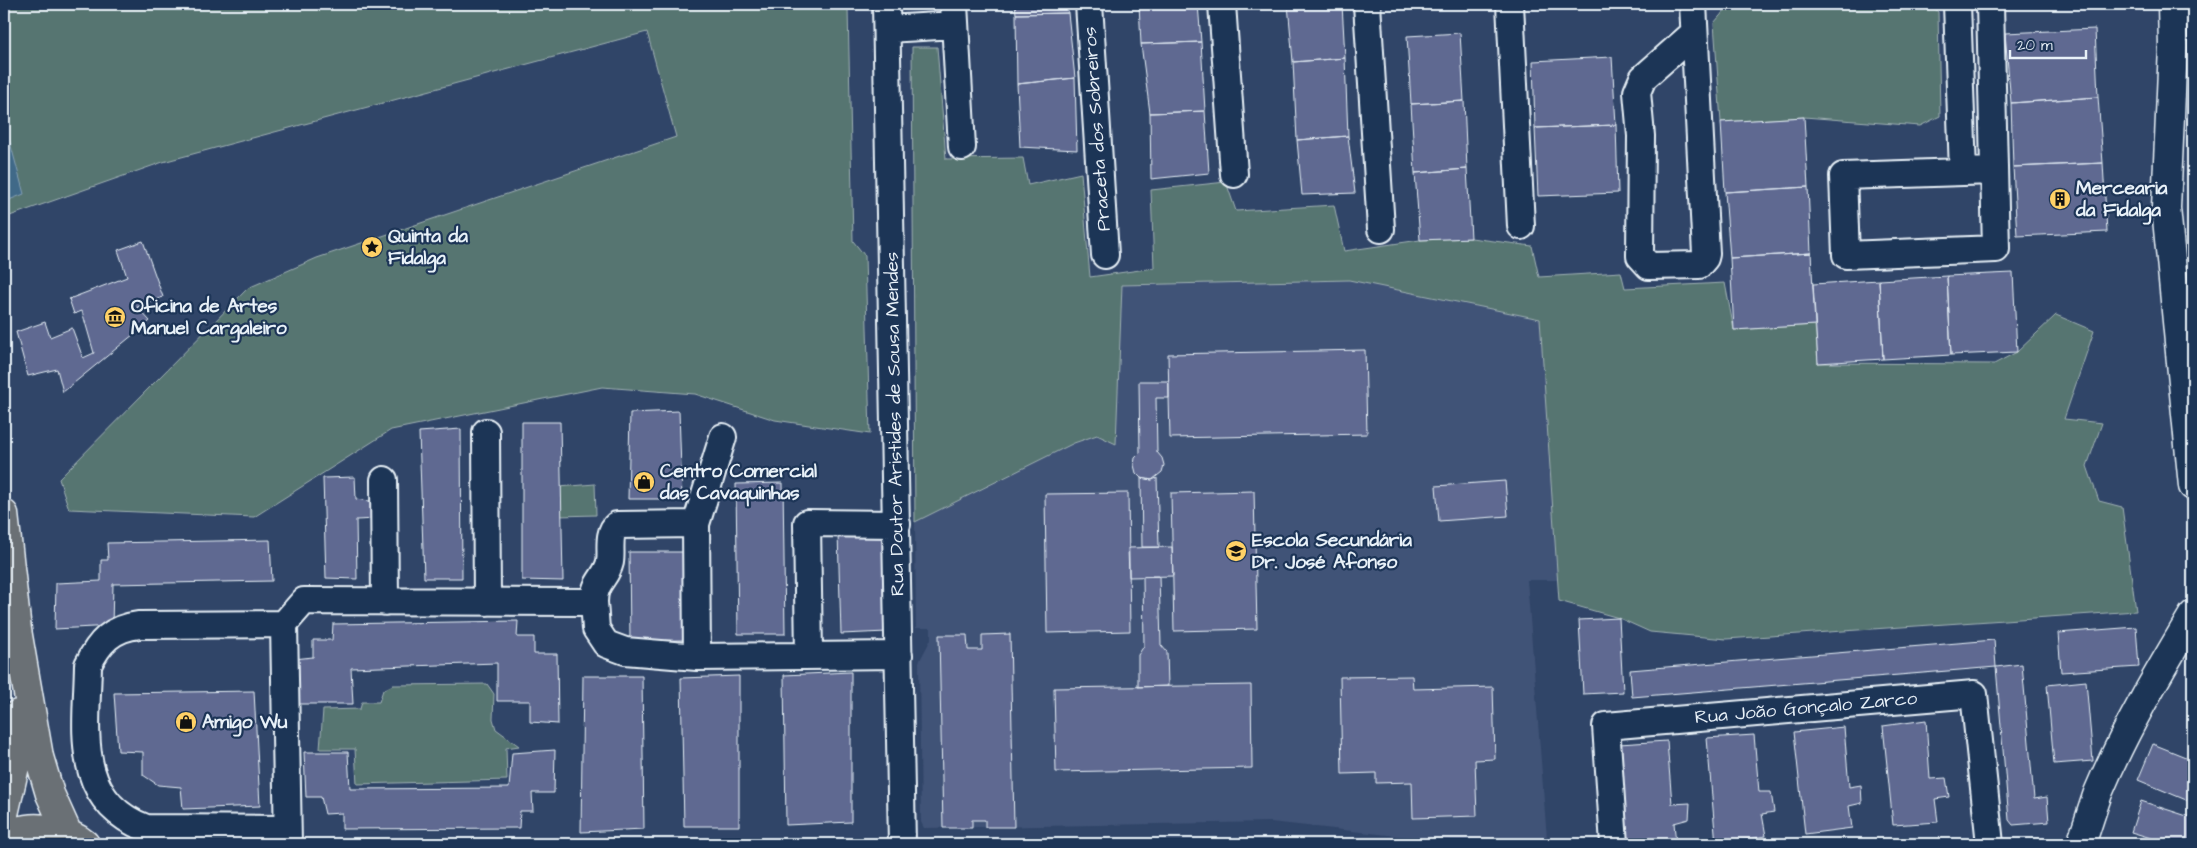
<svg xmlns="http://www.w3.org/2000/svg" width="2197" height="848" font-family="'Architects Daughter',sans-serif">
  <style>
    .built { fill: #415377 }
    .green { fill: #577471; stroke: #a0b2b4 }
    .water { fill: #406988; stroke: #839fb5 }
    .building { fill: #5e6991; stroke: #e8f1f8 }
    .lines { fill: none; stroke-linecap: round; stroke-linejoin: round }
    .street-casing { stroke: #e8f1f8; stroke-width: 30 }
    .secondary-casing { stroke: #e8f1f8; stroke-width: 31 }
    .primary-casing { stroke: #e8f1f8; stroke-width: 31 }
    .street { stroke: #1d3557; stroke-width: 26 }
    .secondary { stroke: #1d3557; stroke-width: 28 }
    .primary { stroke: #6b6f75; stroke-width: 28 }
    .labels { text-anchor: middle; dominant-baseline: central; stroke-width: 4.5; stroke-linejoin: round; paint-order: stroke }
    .street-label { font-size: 19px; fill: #e8f1f8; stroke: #1d3557 }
    .poi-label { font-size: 19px; font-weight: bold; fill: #e8f1f8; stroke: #1d3557; text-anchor: start }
  </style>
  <rect width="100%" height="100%" fill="#304568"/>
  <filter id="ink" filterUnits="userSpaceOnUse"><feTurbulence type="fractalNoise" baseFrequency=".02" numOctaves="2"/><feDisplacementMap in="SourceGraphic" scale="10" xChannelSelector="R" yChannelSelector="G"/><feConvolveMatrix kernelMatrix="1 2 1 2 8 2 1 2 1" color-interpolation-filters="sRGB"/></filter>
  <g filter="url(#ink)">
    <path class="built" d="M1349,280L1540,319L1558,580H1527L1547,839L1465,841L1397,836L1271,822L924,828L921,822L919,662L931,639V628H916L915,522L1074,443L1097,435L1116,443L1122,285Z"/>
    <path class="green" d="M4,4H858L848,9L853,241L865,256L870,434L775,420L695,394L602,387L391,430L254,517L69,509L59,479L248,288L317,258L676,137L647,32L163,162L4,218Z
      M1826,4H1930L1938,12L1940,116L1920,126L1804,117L1721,122L1714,23L1725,10Z
      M912,47H937L946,159L1023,158L1028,185L1081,173L1090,277L1154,268L1151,190L1226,182L1236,211L1334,205L1344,251L1420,240L1471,238L1532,246L1539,277L1621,272L1625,288L1725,283L1734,330L1815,325L1818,363L1994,364L2017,352L2056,315L2094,331L2064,419L2102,423L2087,466L2099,501L2122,507L2136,611L1726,639L1650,632L1619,618L1559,601L1540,319L1349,280L1122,285L1116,444L1097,435L1074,443L915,522Z
      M595,484L596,515L559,516V487Z
      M487,684L494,694L493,719L496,729L519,746L506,748L507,780L357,784L355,749H320L323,710L360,709L362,702H379L383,690L393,685Z"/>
    <path class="water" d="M4,120L24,194L4,202Z"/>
    <path class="building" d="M1015,4H1067L1068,13L1016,14Z
      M1139,4H1198L1201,42L1141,44Z
      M1288,4H1342L1345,58L1293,62Z
      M1068,13L1075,78L1017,84L1016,14Z
      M2095,29L2098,97L2011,103L2005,33Z
      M1460,33L1464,101L1411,104L1407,36Z
      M1201,42L1205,111L1150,113L1141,44Z
      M1612,57L1616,125L1535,128L1533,61Z
      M1345,58L1348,136L1297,140L1293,62Z
      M1075,78L1077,150L1020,147L1017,84Z
      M2098,97L2103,163L2013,167L2011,103Z
      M1464,101L1467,169L1415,173L1411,104Z
      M1205,111L1209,173L1151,179L1150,113Z
      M1804,117L1808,187L1725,192L1721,122Z
      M1616,125L1618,193L1538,196L1535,128Z
      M1348,136L1355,193L1302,195L1297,140Z
      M2103,163L2107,232L2017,236L2013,167Z
      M1467,169L1471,238L1420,240L1415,173Z
      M1808,187L1811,253L1730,258L1725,192Z
      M143,241L163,297L137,307L150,321L63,392L57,369L28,376L16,332L45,322L50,337L72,328L83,358L94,353L82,311L74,314L69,299L127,277L118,250Z
      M1811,253L1815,325L1734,330L1730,258Z
      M2013,273L2017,352L1951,355L1947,276Z
      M1947,276L1951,355L1883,359L1879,280Z
      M1879,280L1883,359L1818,363L1813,284Z
      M1365,350L1367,434L1170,438L1168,354Z
      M1139,381H1169V398H1156L1157,452L1162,458L1164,465L1162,472L1152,480L1141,478L1136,473L1134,465L1135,458L1140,453Z
      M679,411L682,499H628L630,413Z
      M522,422H560L563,581L522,580Z
      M461,429L462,578H424L419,432Z
      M355,477L356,499L376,502L377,519L356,520L357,579L326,578L323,478Z
      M1141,478L1152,480L1157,478L1159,547H1142Z
      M1505,481L1508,516L1439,521L1436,486Z
      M783,483L785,634H738L736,484Z
      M1254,491L1257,629L1174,631L1171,493Z
      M1128,493L1130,631L1047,633L1045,494Z
      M884,532L887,632L841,634L838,533Z
      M270,540L272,581L113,584L112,626L55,629L56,583L101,581V560H108L107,543Z
      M1172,547L1173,576L1129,577L1128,548Z
      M629,552H683L684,640L630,641Z
      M1143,576H1159L1161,645L1167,652L1168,686L1138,687V655L1144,646Z
      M1619,618L1623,692L1583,694L1579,620Z
      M518,621L517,637H534V654H557L558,724L530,722V701H497V663L351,668L353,704H293L294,659L313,657V640H332L333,624Z
      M2136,627L2139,667L2061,672L2058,633Z
      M1010,634L1014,827H985V820H972V828H943L939,635H967L968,650H982V635Z
      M1994,640L1996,667L1632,697L1630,670Z
      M2022,664L2034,799L2047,797L2049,822L2013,825L2009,820L1996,667Z
      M851,672V822L786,825L784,675Z
      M583,676H642L644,829L581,832Z
      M739,676V826H684L681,678Z
      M1412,676L1413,689L1493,687L1495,759L1475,760L1477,816L1413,818L1412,782L1376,783V773L1342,774L1340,677Z
      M2086,681L2093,761L2054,764L2047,685Z
      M1251,685L1252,768L1056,772L1054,688Z
      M254,691L260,806L183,809L181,787L158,785L143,775V752L118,751L114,693Z
      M1926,720L1930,779L1946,778L1949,797L1935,799L1938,822L1893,825L1883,726Z
      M1844,727L1849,787L1861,785L1862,803L1849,806L1852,828L1805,834L1794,732Z
      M1754,735L1759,792H1771L1774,812L1762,814L1766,836L1716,844L1707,738Z
      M1667,741L1672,804L1690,803L1689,819L1674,823L1676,844H1625L1619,744Z
      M2153,744L2188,758V753L2193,756V796L2191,802L2138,780Z
      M555,750L554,793H532L533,811H520L519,828L342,829V813L325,814L321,797H306L304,752H348L350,789L509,788L512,753Z
      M2141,801L2193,818V837L2191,844H2171L2131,832Z"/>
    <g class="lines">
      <g class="street-casing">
        <path id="street" d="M886,4L902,844
          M954,4L962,147
          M1089,4L1105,255
          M1222,4L1234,174
          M1367,4L1381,229
          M1510,4L1521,226
          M1693,4L1706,254L1705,258L1699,265L1649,266L1640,256L1641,136L1637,92L1643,78L1694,33
          M1957,4L1963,172
          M1990,4L1996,249L1846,255L1843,176L1993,171
          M887,29L955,25
          M486,432L487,602
          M384,480L385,602
          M696,524L697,657
          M594,602C594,581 606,579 610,562C612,551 607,533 617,525L696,524L723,437
          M284,624L139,625C112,628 99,642 88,665C87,728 72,800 146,828L287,829
          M809,656L807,523L897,524
          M288,844L284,624L304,601L594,602L596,629L606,644L625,651L697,657L899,655
          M1614,844L1606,726L1974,694L1990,844"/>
      </g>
      <g class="secondary-casing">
        <path id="secondary" d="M2172,4L2173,47L2166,208L2193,486
          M2081,844C2087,827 2092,810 2098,793C2124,731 2159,672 2193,615"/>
      </g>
      <g class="primary-casing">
        <path id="primary" d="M4,514L17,630L39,757L50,794L68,834
          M4,814L18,753V714
          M4,838C8,836 13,833 18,831C37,824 70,831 85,844"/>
      </g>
      <use href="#street" class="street"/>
      <use href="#secondary" class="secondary"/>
      <use href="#primary" class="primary"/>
    </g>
  </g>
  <defs>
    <g id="building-disc" transform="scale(1.125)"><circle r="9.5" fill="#ffd166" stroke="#1d3557"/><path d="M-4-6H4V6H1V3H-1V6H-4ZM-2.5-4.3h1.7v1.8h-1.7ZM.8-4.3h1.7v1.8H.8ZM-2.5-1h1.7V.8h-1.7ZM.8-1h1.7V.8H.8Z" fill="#111"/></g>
    <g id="sight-disc" transform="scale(1.125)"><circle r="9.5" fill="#ffd166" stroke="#1d3557"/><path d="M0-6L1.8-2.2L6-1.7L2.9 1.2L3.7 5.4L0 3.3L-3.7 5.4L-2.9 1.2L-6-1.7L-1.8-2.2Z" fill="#111"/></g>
    <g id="museum-disc" transform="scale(1.125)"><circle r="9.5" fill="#ffd166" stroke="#1d3557"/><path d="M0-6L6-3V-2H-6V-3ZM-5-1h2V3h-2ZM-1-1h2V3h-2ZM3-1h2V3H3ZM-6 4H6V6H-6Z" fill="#111"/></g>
    <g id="shop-disc" transform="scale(1.125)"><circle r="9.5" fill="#ffd166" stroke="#1d3557"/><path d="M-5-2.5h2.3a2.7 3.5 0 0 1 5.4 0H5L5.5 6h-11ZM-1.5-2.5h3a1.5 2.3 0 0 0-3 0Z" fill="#111"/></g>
    <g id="school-disc" transform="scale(1.125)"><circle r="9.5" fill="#ffd166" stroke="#1d3557"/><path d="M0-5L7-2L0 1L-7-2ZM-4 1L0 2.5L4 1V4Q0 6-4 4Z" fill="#111"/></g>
  </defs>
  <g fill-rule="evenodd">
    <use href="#building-disc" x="2060" y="199"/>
    <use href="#sight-disc" x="372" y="247"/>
    <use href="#museum-disc" x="115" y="317"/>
    <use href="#shop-disc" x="644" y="482"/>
    <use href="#school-disc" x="1236" y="551"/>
    <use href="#shop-disc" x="186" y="722"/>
  </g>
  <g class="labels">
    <g class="street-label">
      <text transform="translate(1097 129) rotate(-94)">Praceta dos Sobreiros</text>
      <text transform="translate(895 424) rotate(-91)">Rua Doutor Aristides de Sousa Mendes</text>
      <text transform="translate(1806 708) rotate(-5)">Rua João Gonçalo Zarco</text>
    </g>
    <g class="poi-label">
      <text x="2076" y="188">Mercearia<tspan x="2076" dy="22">da Fidalga</tspan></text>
      <text x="388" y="236">Quinta da<tspan x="388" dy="22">Fidalga</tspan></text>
      <text x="131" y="306">Oficina de Artes<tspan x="131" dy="22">Manuel Cargaleiro</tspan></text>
      <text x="660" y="471">Centro Comercial<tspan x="660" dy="22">das Cavaquinhas</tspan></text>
      <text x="1252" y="540">Escola Secundária<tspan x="1252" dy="22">Dr. José Afonso</tspan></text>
      <text x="202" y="722">Amigo Wu</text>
    </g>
  </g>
  <rect width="2197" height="848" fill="none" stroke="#1d3557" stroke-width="20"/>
  <rect x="10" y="10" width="2177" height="828" fill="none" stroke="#e8f1f8" stroke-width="2" filter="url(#ink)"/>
  <path d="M2010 50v8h76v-8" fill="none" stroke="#e8f1f8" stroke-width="2.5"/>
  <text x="2017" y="50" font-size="15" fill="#e8f1f8" stroke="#1d3557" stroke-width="4" paint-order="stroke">20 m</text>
</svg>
